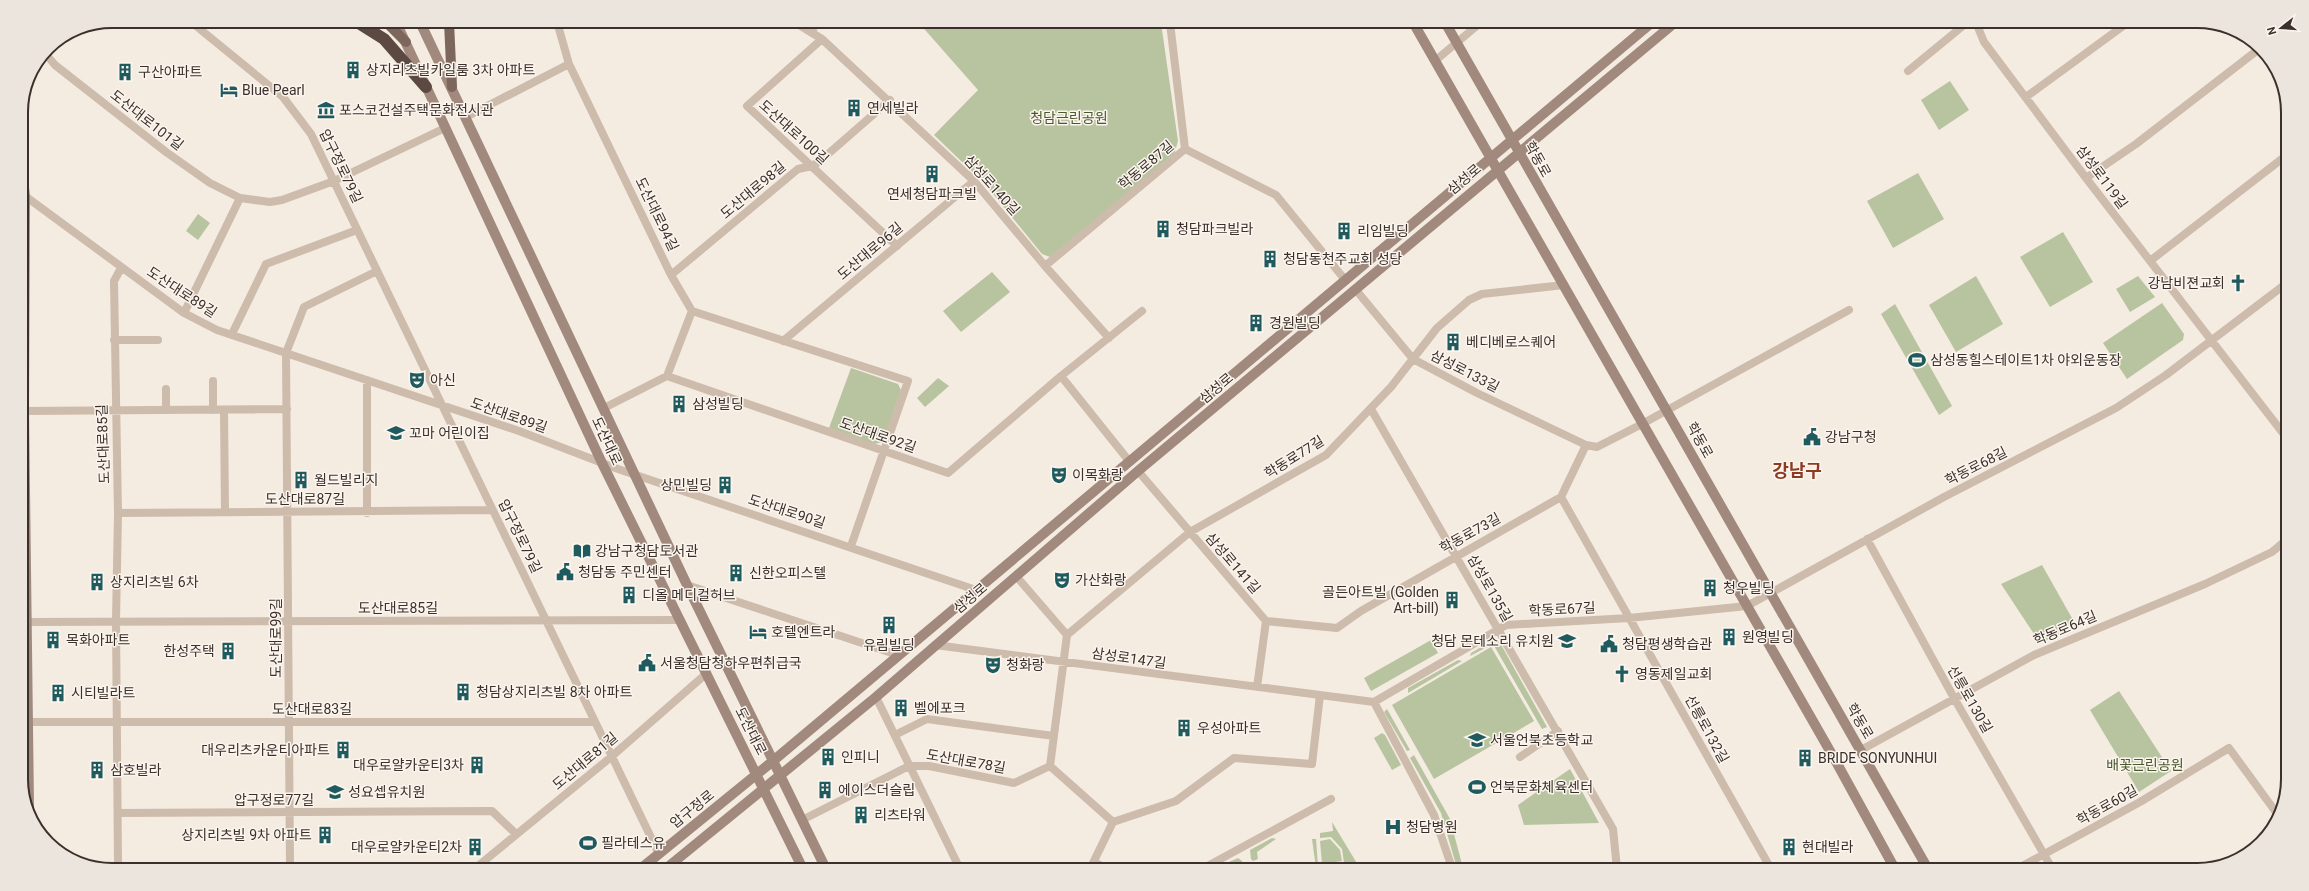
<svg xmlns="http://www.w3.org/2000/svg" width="2309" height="891" font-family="Roboto,'Noto Sans KR',sans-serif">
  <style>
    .green { fill: #b8c4a0 }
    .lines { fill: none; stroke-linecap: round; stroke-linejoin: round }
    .street { stroke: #cdbbac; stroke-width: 8 }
    .secondary { stroke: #a18a7d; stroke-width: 10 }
    .primary { stroke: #7d675c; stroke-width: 10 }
    .highway { stroke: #5c4a42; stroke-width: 12 }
    .labels { text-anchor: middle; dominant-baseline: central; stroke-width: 3; stroke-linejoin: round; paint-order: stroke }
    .poi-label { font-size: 14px; fill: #3b302b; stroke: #fbf5ee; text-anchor: start }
    .park-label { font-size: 14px; fill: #4a5a2e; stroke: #fbf5ee }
    .street-label { font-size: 14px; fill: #3b302b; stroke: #fbf5ee }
    .district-label { font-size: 18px; font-weight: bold; fill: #8c3b22; stroke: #fbf5ee }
    .rim { fill: none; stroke: #3b302b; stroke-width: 2 }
  </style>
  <rect width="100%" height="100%" fill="#f4ebe1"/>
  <path class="green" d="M919,23H1161L1178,141L1174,155L1050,257L1042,254L985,184L934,135L978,90Z
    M1950,81L1969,110L1939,130L1921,100Z
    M1918,173L1944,219L1893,248L1867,201Z
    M198,214L210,223L198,240L186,231Z
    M2063,232L2093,282L2050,307L2020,257Z
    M992,272L1010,292L961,332L943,311Z
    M1976,276L2003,324L1956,352L1929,305Z
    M2138,276L2155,297L2130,312L2116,289Z
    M2162,303L2184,334L2183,340L2127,379L2103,343Z
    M1895,304L1952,406L1939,415L1881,314Z
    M851,368L898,384L901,390L883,442L874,444L829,428Z
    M938,378L949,386L925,407L917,398Z
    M2042,565L2077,627L2040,643L2001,584Z
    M1431,640L1438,653L1371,691L1364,678Z
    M1493,640L1499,641L1547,727L1542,729L1493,644L1470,656L1471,653Z
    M1491,647L1534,721L1434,779L1392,705Z
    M1458,660L1462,661L1408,693V688Z
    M2119,691L2171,771L2139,792L2090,710Z
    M1387,709L1410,750L1407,751L1384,712Z
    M1382,733L1385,735L1401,765L1392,770L1374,738Z
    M1414,755L1450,819L1463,868H1457L1441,813L1410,758Z
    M1570,769L1599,823L1524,825L1518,805Z
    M1332,822L1358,865L1316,868L1312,839H1316L1318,866L1344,863L1342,849L1331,837L1320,838V833L1333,831Z
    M1272,838L1276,839L1257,852L1258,859L1253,861L1251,859L1250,850Z
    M1330,839L1340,850L1342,861L1322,864L1320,841Z
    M1238,858L1242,861V867L1230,868L1229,862Z"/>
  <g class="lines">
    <path class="street" d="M190,21L283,97L311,134L659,854
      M557,22L569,64L671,275L692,311L667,376
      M796,23L822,39L974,181L1045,266L1109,338
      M1170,23L1185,149
      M1977,25L1984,42L2086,178L2286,437
      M812,33L815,23
      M822,39L747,106L897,246
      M44,52L55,65L166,152L210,183L240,198L270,202L282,200L334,181L445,128
      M1436,60L1479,24
      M1908,71L1964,25
      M2026,97L2123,26
      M466,117L569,64
      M1185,149L1276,195L1346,281
      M2086,178L2136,144L2259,49
      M25,196L184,313L217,330L519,431L618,469L976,590
      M2150,261L2287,155
      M1045,266L1185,149
      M671,275L798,169L812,166L820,161L890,100
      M1356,290L1413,359L1477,393L1586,445
      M692,311L908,381L851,546
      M184,313L240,198
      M232,334L266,264L357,230
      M114,340H158
      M783,341L974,181
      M1061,376L1129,461
      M604,408L667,376L948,473L1061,376L1142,311
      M1371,409L1613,829L1617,869
      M166,410V389
      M213,410V381
      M224,410L225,512
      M24,411L287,409
      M1138,471L1266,621L1257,687
      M1561,497L1771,869
      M118,513L492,510
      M367,513V380
      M1867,539L1954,698L2053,870
      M1016,576L1067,635L1050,766
      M687,585L898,655
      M1266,621L1337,628L1361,611L1561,497L1586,445L1597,447L1642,424L1849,310
      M26,622L679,620
      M1067,635L1190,532L1326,455L1391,387L1437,328L1469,300L1482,294L1564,285
      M935,645L1374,702
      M876,697L959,867
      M1374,702L1506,625L1629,618L1747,606L1944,497L2116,408L2166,375L2287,283
      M1374,702L1434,815L1452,868
      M28,722H595
      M895,735L927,719L1054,736
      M1861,750L2034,655L2205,584L2272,552L2285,541
      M1520,757L1558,731
      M1050,766L1113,822L1176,801L1234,758L1312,764L1320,695
      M118,813L492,811L516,834
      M802,820L909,766H929L1014,783L1050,766
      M1094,862L1104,867
      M118,865L116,621L118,513L114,281L121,268
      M290,866L286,353L304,307L377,271
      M478,866L611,757L707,673
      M1091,867L1113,822
      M1204,868L1331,799
      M2015,870L2140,802L2229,748L2278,815"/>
    <path class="secondary" d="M396,22L602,463L802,867
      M420,22L687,585L825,867
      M1414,24L1834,758L1895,869
      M1446,24L1928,869
      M21,163L25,196L24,411L29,806
      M644,866L773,761L1649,25
      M669,866L876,697L1138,471L1672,25"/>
    <path class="primary" d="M386,22L406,42
      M449,22L452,87"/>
    <path class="highway" d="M357,22L384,39L426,87"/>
  </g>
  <defs>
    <g id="building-bare" transform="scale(1.38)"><path d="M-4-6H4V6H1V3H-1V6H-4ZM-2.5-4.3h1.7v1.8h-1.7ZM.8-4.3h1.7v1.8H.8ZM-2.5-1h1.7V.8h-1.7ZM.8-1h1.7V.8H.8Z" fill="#1f5a5e" stroke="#fbf5ee" stroke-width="2.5" paint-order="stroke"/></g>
    <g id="hotel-bare" transform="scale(1.38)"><path d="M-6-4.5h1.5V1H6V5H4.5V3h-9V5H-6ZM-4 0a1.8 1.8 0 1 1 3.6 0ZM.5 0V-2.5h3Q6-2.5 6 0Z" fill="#1f5a5e" stroke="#fbf5ee" stroke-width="2.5" paint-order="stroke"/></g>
    <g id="museum-bare" transform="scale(1.38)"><path d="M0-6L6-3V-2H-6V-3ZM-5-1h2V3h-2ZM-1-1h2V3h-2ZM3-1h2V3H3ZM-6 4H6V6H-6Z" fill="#1f5a5e" stroke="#fbf5ee" stroke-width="2.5" paint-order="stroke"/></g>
    <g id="church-bare" transform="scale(1.38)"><path d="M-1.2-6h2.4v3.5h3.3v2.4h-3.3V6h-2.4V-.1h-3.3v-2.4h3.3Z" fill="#1f5a5e" stroke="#fbf5ee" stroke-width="2.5" paint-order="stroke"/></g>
    <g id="stadium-bare" transform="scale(1.38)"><path d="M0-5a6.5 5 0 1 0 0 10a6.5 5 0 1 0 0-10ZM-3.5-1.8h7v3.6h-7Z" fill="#1f5a5e" stroke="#fbf5ee" stroke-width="2.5" paint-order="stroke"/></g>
    <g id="theatre-bare" transform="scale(1.38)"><path d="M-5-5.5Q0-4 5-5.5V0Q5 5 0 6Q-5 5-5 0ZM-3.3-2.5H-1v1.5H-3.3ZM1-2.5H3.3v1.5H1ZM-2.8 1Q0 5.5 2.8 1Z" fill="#1f5a5e" stroke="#fbf5ee" stroke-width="2.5" paint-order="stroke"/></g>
    <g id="school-bare" transform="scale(1.38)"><path d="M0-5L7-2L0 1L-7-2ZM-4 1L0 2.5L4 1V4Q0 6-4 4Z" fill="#1f5a5e" stroke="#fbf5ee" stroke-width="2.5" paint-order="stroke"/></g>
    <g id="civic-bare" transform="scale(1.38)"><path d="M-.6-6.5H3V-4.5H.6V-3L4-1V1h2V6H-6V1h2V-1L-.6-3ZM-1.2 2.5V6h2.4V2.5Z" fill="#1f5a5e" stroke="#fbf5ee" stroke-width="2.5" paint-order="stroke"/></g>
    <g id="library-bare" transform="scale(1.38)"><path d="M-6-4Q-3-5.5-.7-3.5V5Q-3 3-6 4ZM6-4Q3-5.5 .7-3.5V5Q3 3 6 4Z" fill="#1f5a5e" stroke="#fbf5ee" stroke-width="2.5" paint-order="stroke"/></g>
    <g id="hospital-bare" transform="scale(1.38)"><path d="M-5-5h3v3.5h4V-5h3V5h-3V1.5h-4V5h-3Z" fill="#1f5a5e" stroke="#fbf5ee" stroke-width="2.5" paint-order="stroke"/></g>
  </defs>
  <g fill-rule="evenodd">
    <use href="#building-bare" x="353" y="70"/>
    <use href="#building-bare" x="125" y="72"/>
    <use href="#hotel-bare" x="229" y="90"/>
    <use href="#building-bare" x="854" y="108"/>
    <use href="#museum-bare" x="326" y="110"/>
    <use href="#building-bare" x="932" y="174"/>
    <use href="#building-bare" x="1163" y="229"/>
    <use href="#building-bare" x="1344" y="231"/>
    <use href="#building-bare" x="1270" y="259"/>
    <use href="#church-bare" x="2238" y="283"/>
    <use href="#building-bare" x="1256" y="323"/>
    <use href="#building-bare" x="1453" y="342"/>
    <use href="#stadium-bare" x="1917" y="360"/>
    <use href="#theatre-bare" x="417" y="380"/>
    <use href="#building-bare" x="679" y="404"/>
    <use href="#school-bare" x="396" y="433"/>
    <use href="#civic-bare" x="1812" y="437"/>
    <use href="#theatre-bare" x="1059" y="475"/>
    <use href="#building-bare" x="301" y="480"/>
    <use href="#building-bare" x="725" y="485"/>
    <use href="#library-bare" x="582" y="551"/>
    <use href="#civic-bare" x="565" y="572"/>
    <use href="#building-bare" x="736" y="573"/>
    <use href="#theatre-bare" x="1062" y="580"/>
    <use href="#building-bare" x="97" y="582"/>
    <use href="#building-bare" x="1710" y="588"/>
    <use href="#building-bare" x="629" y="595"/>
    <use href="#building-bare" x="1452" y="600"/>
    <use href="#building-bare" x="889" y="625"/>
    <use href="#hotel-bare" x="758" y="632"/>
    <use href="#building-bare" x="1729" y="637"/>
    <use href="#building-bare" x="53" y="640"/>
    <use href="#school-bare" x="1567" y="641"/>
    <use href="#civic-bare" x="1609" y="644"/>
    <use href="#building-bare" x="228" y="651"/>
    <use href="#civic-bare" x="647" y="663"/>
    <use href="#theatre-bare" x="993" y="665"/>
    <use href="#church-bare" x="1622" y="674"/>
    <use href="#building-bare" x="463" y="692"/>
    <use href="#building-bare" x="58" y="693"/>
    <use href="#building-bare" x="901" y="708"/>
    <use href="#building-bare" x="1184" y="728"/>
    <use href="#school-bare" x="1477" y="740"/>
    <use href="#building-bare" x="343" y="750"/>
    <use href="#building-bare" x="828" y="757"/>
    <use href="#building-bare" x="1805" y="758"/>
    <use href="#building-bare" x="477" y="765"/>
    <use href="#building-bare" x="97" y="770"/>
    <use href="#stadium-bare" x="1477" y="787"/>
    <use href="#building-bare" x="825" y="790"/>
    <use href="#school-bare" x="335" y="792"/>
    <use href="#building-bare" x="861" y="815"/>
    <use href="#hospital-bare" x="1393" y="827"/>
    <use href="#building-bare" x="325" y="835"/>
    <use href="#stadium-bare" x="588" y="843"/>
    <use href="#building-bare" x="475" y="847"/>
    <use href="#building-bare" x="1789" y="847"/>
  </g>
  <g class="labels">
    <g class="poi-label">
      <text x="366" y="70">상지리츠빌카일룸 3차 아파트</text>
      <text x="138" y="72">구산아파트</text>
      <text x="242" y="90">Blue Pearl</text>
      <text x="867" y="108">연세빌라</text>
      <text x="339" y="110">포스코건설주택문화전시관</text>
      <text x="932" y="194" text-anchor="middle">연세청담파크빌</text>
      <text x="1176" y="229">청담파크빌라</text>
      <text x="1357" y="231">리임빌딩</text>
      <text x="1283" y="259">청담동천주교회 성당</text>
      <text x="2225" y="283" text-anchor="end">강남비젼교회</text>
      <text x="1269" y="323">경원빌딩</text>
      <text x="1466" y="342">베디베로스퀘어</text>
      <text x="1930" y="360">삼성동힐스테이트1차 야외운동장</text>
      <text x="430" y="380">아신</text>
      <text x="692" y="404">삼성빌딩</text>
      <text x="409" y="433">꼬마 어린이집</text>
      <text x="1825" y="437">강남구청</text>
      <text x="1072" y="475">이목화랑</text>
      <text x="314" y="480">월드빌리지</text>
      <text x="712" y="485" text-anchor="end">상민빌딩</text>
      <text x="595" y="551">강남구청담도서관</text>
      <text x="578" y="572">청담동 주민센터</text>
      <text x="749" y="573">신한오피스텔</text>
      <text x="1075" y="580">가산화랑</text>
      <text x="110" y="582">상지리츠빌 6차</text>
      <text x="1723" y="588">청우빌딩</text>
      <text x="1439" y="592" text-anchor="end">골든아트빌 (Golden<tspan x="1439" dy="16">Art-bill)</tspan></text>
      <text x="642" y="595">디올 메디컬허브</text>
      <text x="771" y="632">호텔엔트라</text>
      <text x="1742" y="637">원영빌딩</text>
      <text x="66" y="640">목화아파트</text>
      <text x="1554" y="641" text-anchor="end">청담 몬테소리 유치원</text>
      <text x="1622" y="644">청담평생학습관</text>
      <text x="889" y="645" text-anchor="middle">유림빌딩</text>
      <text x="215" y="651" text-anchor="end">한성주택</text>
      <text x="660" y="663">서울청담청하우편취급국</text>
      <text x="1006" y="665">청화랑</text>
      <text x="1635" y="674">영동제일교회</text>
      <text x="476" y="692">청담상지리츠빌 8차 아파트</text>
      <text x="71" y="693">시티빌라트</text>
      <text x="914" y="708">벨에포크</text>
      <text x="1197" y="728">우성아파트</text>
      <text x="1490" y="740">서울언북초등학교</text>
      <text x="330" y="750" text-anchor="end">대우리츠카운티아파트</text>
      <text x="841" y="757">인피니</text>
      <text x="1818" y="758">BRIDE SONYUNHUI</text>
      <text x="464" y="765" text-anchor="end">대우로얄카운티3차</text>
      <text x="110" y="770">삼호빌라</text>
      <text x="1490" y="787">언북문화체육센터</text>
      <text x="838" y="790">에이스더슬립</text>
      <text x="348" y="792">성요셉유치원</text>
      <text x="874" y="815">리츠타워</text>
      <text x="1406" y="827">청담병원</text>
      <text x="312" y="835" text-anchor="end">상지리츠빌 9차 아파트</text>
      <text x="601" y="843">필라테스유</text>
      <text x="462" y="847" text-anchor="end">대우로얄카운티2차</text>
      <text x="1802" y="847">현대빌라</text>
    </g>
    <g class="park-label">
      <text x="1069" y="118">청담근린공원</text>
      <text x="2145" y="765">배꽃근린공원</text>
    </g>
    <g class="street-label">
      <text transform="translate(147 120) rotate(38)">도산대로101길</text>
      <text transform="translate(794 132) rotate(42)">도산대로100길</text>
      <text transform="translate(1538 159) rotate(61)">학동로</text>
      <text transform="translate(1146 165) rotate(-40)">학동로87길</text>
      <text transform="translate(341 166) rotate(64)">압구정로79길</text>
      <text transform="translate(2102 177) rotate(53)">삼성로119길</text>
      <text transform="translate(1464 179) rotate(-40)">삼성로</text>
      <text transform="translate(992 185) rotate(48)">삼성로140길</text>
      <text transform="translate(753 190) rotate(-40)">도산대로98길</text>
      <text transform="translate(657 214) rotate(64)">도산대로94길</text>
      <text transform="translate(870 251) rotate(-40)">도산대로96길</text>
      <text transform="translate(182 292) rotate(33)">도산대로89길</text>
      <text transform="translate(1465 371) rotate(27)">삼성로133길</text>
      <text transform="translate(1216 388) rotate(-40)">삼성로</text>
      <text transform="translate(509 415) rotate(19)">도산대로89길</text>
      <text transform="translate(878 435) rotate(19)">도산대로92길</text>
      <text transform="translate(1700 440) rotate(61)">학동로</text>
      <text transform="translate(607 441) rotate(65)">도산대로</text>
      <text transform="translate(103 444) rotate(-92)">도산대로85길</text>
      <text transform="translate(1294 457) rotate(-32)">학동로77길</text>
      <text transform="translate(1976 466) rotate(-27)">학동로68길</text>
      <text x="305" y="499">도산대로87길</text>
      <text transform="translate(787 511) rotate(18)">도산대로90길</text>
      <text transform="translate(1470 533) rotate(-29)">학동로73길</text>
      <text transform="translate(520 536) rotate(64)">압구정로79길</text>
      <text transform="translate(1233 563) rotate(49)">삼성로141길</text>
      <text transform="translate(1490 588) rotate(60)">삼성로135길</text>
      <text transform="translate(970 598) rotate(-40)">삼성로</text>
      <text x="398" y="608">도산대로85길</text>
      <text transform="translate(1562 609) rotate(-3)">학동로67길</text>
      <text transform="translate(2065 628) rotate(-23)">학동로64길</text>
      <text transform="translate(276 638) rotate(-90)">도산대로99길</text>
      <text transform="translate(1129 658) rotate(8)">삼성로147길</text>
      <text transform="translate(1970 699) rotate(60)">선릉로130길</text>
      <text x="312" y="709">도산대로83길</text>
      <text transform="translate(1860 721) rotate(60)">학동로</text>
      <text transform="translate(1707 729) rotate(61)">선릉로132길</text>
      <text transform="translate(751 731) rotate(63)">도산대로</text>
      <text transform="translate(585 761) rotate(-40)">도산대로81길</text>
      <text transform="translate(966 761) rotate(10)">도산대로78길</text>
      <text x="274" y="800">압구정로77길</text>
      <text transform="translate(2107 805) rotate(-29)">학동로60길</text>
      <text transform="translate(692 809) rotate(-39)">압구정로</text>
    </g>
    <g class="district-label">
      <text x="1797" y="470">강남구</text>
    </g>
  </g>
  <path d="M0 0H2309V891H0ZM112 28H2197A84 84 0 0 1 2281 112V779A84 84 0 0 1 2197 863H112A84 84 0 0 1 28 779V112A84 84 0 0 1 112 28Z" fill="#ece5de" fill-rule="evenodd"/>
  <path class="rim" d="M112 28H2197A84 84 0 0 1 2281 112V779A84 84 0 0 1 2197 863H112A84 84 0 0 1 28 779V112A84 84 0 0 1 112 28Z"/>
  <g transform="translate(2281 28) rotate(253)" stroke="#fbf5ee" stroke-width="3" paint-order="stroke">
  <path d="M0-3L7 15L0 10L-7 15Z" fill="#3b302b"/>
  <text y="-6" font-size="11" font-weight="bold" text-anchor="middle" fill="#3b302b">N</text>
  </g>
</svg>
